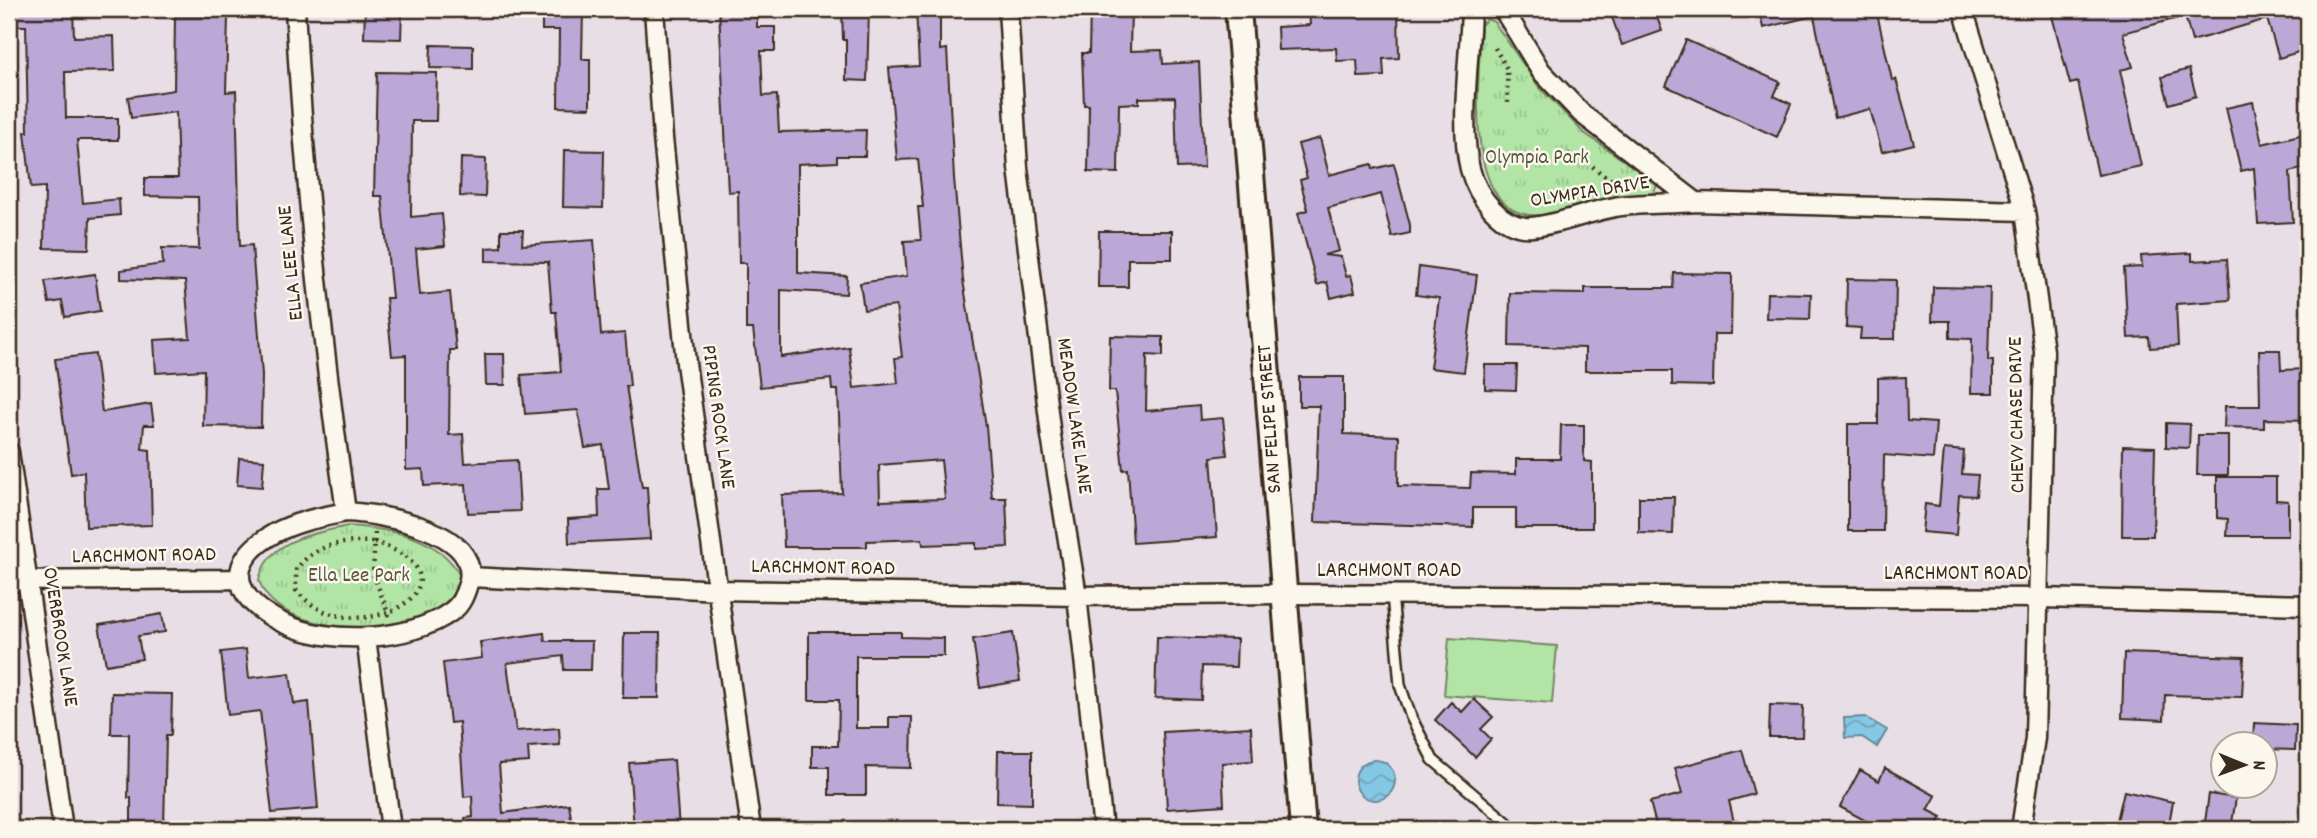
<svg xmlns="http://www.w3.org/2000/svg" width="2317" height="838" font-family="Dekko,sans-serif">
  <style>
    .grass { fill: url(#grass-tufts); stroke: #768762; stroke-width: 2 }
    .pitch { fill: #b1e4a5; stroke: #768762; stroke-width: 2 }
    .water { fill: url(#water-waves); stroke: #678996; stroke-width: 2 }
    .building { fill: #bca8d7; stroke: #3b2a1e; stroke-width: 2; fill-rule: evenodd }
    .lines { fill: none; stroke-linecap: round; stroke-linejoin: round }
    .service-casing { stroke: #3b2a1e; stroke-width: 14 }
    .minor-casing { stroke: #3b2a1e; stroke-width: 23 }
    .secondary-casing { stroke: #3b2a1e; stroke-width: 30 }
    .path { stroke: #3b2a1e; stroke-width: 4.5; stroke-dasharray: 2 5; stroke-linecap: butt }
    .service { stroke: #fbf7ec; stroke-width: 9 }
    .minor { stroke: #fbf7ec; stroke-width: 18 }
    .secondary { stroke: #fbf7ec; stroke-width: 24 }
    .labels { text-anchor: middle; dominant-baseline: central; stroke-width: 5; stroke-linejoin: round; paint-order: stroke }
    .park-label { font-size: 21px; fill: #585840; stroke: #fbf7ec }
    .street-label { font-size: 21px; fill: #3b2a1e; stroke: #fbf7ec }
  </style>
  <defs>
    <pattern id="grass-tufts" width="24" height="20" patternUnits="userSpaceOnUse" patternTransform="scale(1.75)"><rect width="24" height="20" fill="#b1e4a5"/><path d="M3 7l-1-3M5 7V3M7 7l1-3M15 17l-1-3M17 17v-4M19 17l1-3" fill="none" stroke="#99c48e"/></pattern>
    <pattern id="water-waves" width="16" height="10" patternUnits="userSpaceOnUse" patternTransform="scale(1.75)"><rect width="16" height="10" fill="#85c8e6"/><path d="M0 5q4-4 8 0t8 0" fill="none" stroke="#6ea3ba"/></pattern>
  </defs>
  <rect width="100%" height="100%" fill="#e8dfe6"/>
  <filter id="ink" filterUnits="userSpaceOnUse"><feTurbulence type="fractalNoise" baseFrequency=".0143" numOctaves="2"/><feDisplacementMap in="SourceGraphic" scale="14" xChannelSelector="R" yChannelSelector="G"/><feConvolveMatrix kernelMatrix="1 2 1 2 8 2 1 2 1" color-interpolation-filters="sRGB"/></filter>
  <g filter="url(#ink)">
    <path class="grass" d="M1487,19L1494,22L1539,87L1583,132L1653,181L1657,186L1652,195C1616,197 1562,218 1530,215C1461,208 1480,72 1481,25Z
      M348,526C389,529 440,536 460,576C457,586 455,593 448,600C412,639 276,639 259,580C268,539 313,534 348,526Z"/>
    <path class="pitch" d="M1449,638L1557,646L1552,703L1444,695Z"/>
    <path class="water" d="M1865,717L1887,730L1877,747L1862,737L1845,738L1844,718Z
      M1355 780a20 20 0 1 1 40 0a20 20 0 1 1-40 0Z"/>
    <path class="building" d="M16,9H73L74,37L114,36L115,71L65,72L66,118H118V140H77L83,203L119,199L120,215L90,218L89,249L44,248L45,187L31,188L25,132H28L26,26H16Z
      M365,9H402L401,39L364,38Z
      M542,9H583L582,59H590V108L558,107L559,30H542Z
      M719,9H757V27H775V51H761L763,96L777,95L779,132L866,130L865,156H837V162L798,164V273L847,276L846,294L781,290V357L849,347L854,388L898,383L895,358L902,357L896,306L864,310L860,283L907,276L904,241L921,240L918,207H923L918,159L897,160L889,68L919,66L916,9H940V50L947,49L954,178L963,280L986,426L992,498H1006L1008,547L976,549V543L923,545L922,539L867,541V547H784L782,495L842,493L838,390H832L831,379L760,387L753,329H746V263H739L738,191L728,192ZM941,460L945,499L880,501L879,465Z
      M842,9H869L867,81L846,80V40H843Z
      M1090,9H1131L1130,51L1162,50L1163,64L1199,62L1204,167L1177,168L1175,97L1139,98V103L1119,104L1118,173L1088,172L1089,105H1084L1082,53H1089Z
      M1309,9H1398L1399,58L1383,59L1384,76L1358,77L1357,60L1337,61L1336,48L1278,50L1277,27L1310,25Z
      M1609,9H1654L1662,31L1622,45Z
      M1759,9H1876L1892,80L1896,79L1914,144L1882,152L1870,109L1835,118L1814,16L1763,28Z
      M2079,9H2191L2192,14L2208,9H2308V49L2279,58L2267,19L2192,41L2185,16L2123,33L2133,67L2120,70L2141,166L2098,175L2078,82L2070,84L2052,16Z
      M175,16L228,17L226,92L236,91L240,246L252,245L262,375L261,427L203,426L204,370L156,373L154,340L190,338L185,281L121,279V270L163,264L162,248L199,249L198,197L145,196V178H178L176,112L131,118L128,97L174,90Z
      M1686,40L1780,82L1774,96L1791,104L1777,137L1666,86Z
      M431,45L473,46V69L430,68Z
      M2189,69L2196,96L2169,104L2162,77Z
      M377,72L437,73L436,121H412L411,217L442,214L445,246L416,249L420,295L450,292L456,350H450L449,435L463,434L465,463L517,460L520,511L468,513L466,484L424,486L423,469L406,470V355L392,356L386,298H392L382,196H374Z
      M2253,102L2262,144L2308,133V167L2290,172L2293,222L2258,224L2254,168L2241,171L2226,108Z
      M1320,138L1329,175L1372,164L1373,169L1394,164L1410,225V233L1392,237L1381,194L1328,208L1339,251L1324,255L1341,257L1346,276L1351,275L1355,292L1331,298L1327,282L1317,285L1298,213L1308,210L1300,180L1307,178L1298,144Z
      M564,150L604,151L603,208L563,207Z
      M461,158L486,159L485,197L460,196Z
      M501,230H523L522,245L594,240L601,335L625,333L630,386H626L642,487H647L650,539L569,543L568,519L599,517L598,489H609L603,445L585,448L578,410L525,414L521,375L561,372L556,312H552L548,262L486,261V248L501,247Z
      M1099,231H1172V259H1128V287H1098Z
      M2192,253V261L2227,259L2230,300L2176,304L2178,346L2150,348L2149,337L2128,338L2124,268L2142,267L2141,256Z
      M1419,267L1477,275L1464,372L1430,368L1439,298L1416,295Z
      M1674,273L1732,274L1731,334H1714L1713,386L1672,385V371H1585V348L1509,346L1510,293L1585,294V288H1673Z
      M95,274L100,311L65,317L62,301L49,303L45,281Z
      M1847,279L1896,280L1895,339H1860L1861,328L1846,327Z
      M1933,287L1990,288L1988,361H1993V393H1971L1972,339L1950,338V321H1932Z
      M1767,293L1811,294L1810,319L1766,318Z
      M1110,336L1163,337V356L1147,355L1146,411L1199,406L1200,420L1223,418L1227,455L1211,457L1217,537L1133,543L1128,469L1123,470L1115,391H1109Z
      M2259,350H2280L2281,370L2307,369L2308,420L2264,419V428L2224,427L2225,406H2260Z
      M95,354L102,412L151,404L154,425H144L142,449L150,450L152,525L86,527L84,472L71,474L55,359Z
      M485,354H504L505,385H486Z
      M1485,365H1517L1516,390L1485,389Z
      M1299,377H1344V434L1399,436L1398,486L1470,488L1471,473L1516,474V459H1560L1561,425H1584V461L1592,462V528H1516V508H1473V527L1315,522L1319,406H1299Z
      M1906,377L1907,421L1936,423L1933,459L1884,455L1883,531H1848V424H1878V378Z
      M2166,423L2190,424L2189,448L2166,447Z
      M2198,435H2228V475H2197Z
      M2123,446L2155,447L2153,536H2122Z
      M1944,449L1964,451L1962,474L1978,475L1976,496L1959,495L1956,535L1922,532L1925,504L1939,506Z
      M239,458L264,460L262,487L237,485Z
      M2217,477H2276V500L2288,501V536H2227L2228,519L2217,518Z
      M1639,497H1674L1673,534L1639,533Z
      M162,614L165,632L138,636L142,659L106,665L99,625Z
      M809,632H901V637L944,638V656H856V728H889V717H912L911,768L866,767V795H829V767H812V746H838L839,700H809Z
      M544,633L545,641H592L591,670H564L563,656L507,663L516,731L559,728L560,745L528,747L529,762L499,764L503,813L569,804L572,825L541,829H466L465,818L473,817L472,796L464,797L459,722L450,723L443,663L482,658L480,642Z
      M624,633H660L659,698H623Z
      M1013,633L1020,681L980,688L973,639Z
      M1157,637L1237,639L1236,667L1202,666L1201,700L1155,698Z
      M246,649L249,678L290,673L294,704L309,702L318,809L272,813L260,711L228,715L221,652Z
      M2124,653L2244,657L2242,697L2165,695L2164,720L2122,718Z
      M112,693L172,694L171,735H166L164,829H131V798H128L129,734H111Z
      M1474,699L1493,717L1481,729L1491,739L1475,757L1435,720L1451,702L1462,712Z
      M1770,705L1803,706L1802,737H1769Z
      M2254,723L2296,725L2295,750L2264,749V744H2253Z
      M1251,727L1253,761L1222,763L1224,805L1167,809L1163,732Z
      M1742,750L1754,794L1729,801L1734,822L1706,829H1657L1650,802L1682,794L1675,768Z
      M998,751H1032V804L997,803Z
      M674,760L679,829H634L629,763Z
      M1885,768L1936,796L1928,810L1942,817L1935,829H1881L1840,807L1860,770L1879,781Z
      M2124,791L2173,802L2168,829H2115Z
      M2209,794L2236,798L2231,829H2204Z"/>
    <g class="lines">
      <g class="service-casing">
        <path id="service" d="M1392,594L1400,685L1411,717L1433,760L1515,829"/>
      </g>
      <g class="minor-casing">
        <path id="minor" d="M295,9C304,178 322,344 346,512
          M654,9L663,138L686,363L751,829
          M1008,9L1018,168L1051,436L1077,596L1103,829
          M1471,9C1470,55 1459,126 1470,169C1477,196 1502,230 1532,227C1563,224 1591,210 1621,206C1646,203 1671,204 1696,202
          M1503,9L1541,71L1582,114L1696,202L2025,211
          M1963,9L2025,211L2044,351L2035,738L2021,829
          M9,452L63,829
          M346,512C381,514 484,531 468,584C465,594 461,605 452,611C411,642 328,645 283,623C233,599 222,563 275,533C297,521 322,517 346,512Z
          M470,577L719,590L1077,596L1284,594L2041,598L2308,605
          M9,581L238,579
          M366,638L391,829"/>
      </g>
      <g class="secondary-casing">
        <path id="secondary" d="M1238,9L1303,829"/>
      </g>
      <path class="path" d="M1495,48L1507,69L1508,103
        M1568,154C1587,155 1598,177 1620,183
        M375,533L373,573L389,616
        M374,542C491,579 354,660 296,590V570C314,543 345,541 374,542Z"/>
      <use href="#service" class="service"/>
      <use href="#minor" class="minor"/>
      <use href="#secondary" class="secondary"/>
    </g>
  </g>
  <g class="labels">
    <g class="park-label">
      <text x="1537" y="159">Olympia Park</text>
      <text x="359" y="577">Ella Lee Park</text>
    </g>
    <g class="street-label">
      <text transform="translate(1590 193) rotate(-9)">OLYMPIA DRIVE</text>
      <text transform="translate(292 263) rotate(-96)">ELLA LEE LANE</text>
      <text transform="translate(2018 415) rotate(-91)">CHEVY CHASE DRIVE</text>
      <text transform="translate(1073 416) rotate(82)">MEADOW LAKE LANE</text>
      <text transform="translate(717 417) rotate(82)">PIPING ROCK LANE</text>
      <text transform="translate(1271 419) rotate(-94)">SAN FELIPE STREET</text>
      <text transform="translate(144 557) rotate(-1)">LARCHMONT ROAD</text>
      <text transform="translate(823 569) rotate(1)">LARCHMONT ROAD</text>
      <text x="1389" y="572">LARCHMONT ROAD</text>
      <text x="1956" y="575">LARCHMONT ROAD</text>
      <text transform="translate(59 637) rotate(81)">OVERBROOK LANE</text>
    </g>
  </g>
  <rect width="2317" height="838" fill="none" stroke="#fbf7ec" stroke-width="35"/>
  <rect x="18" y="18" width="2282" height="803" fill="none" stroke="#3b2a1e" stroke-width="2.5" filter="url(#ink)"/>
  <g transform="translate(2244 765) rotate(91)"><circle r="33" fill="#fbf7ec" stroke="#aea59a" stroke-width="2"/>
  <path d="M0-5L12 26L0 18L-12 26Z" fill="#3b2a1e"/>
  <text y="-10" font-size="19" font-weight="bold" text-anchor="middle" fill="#3b2a1e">N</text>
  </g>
</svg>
